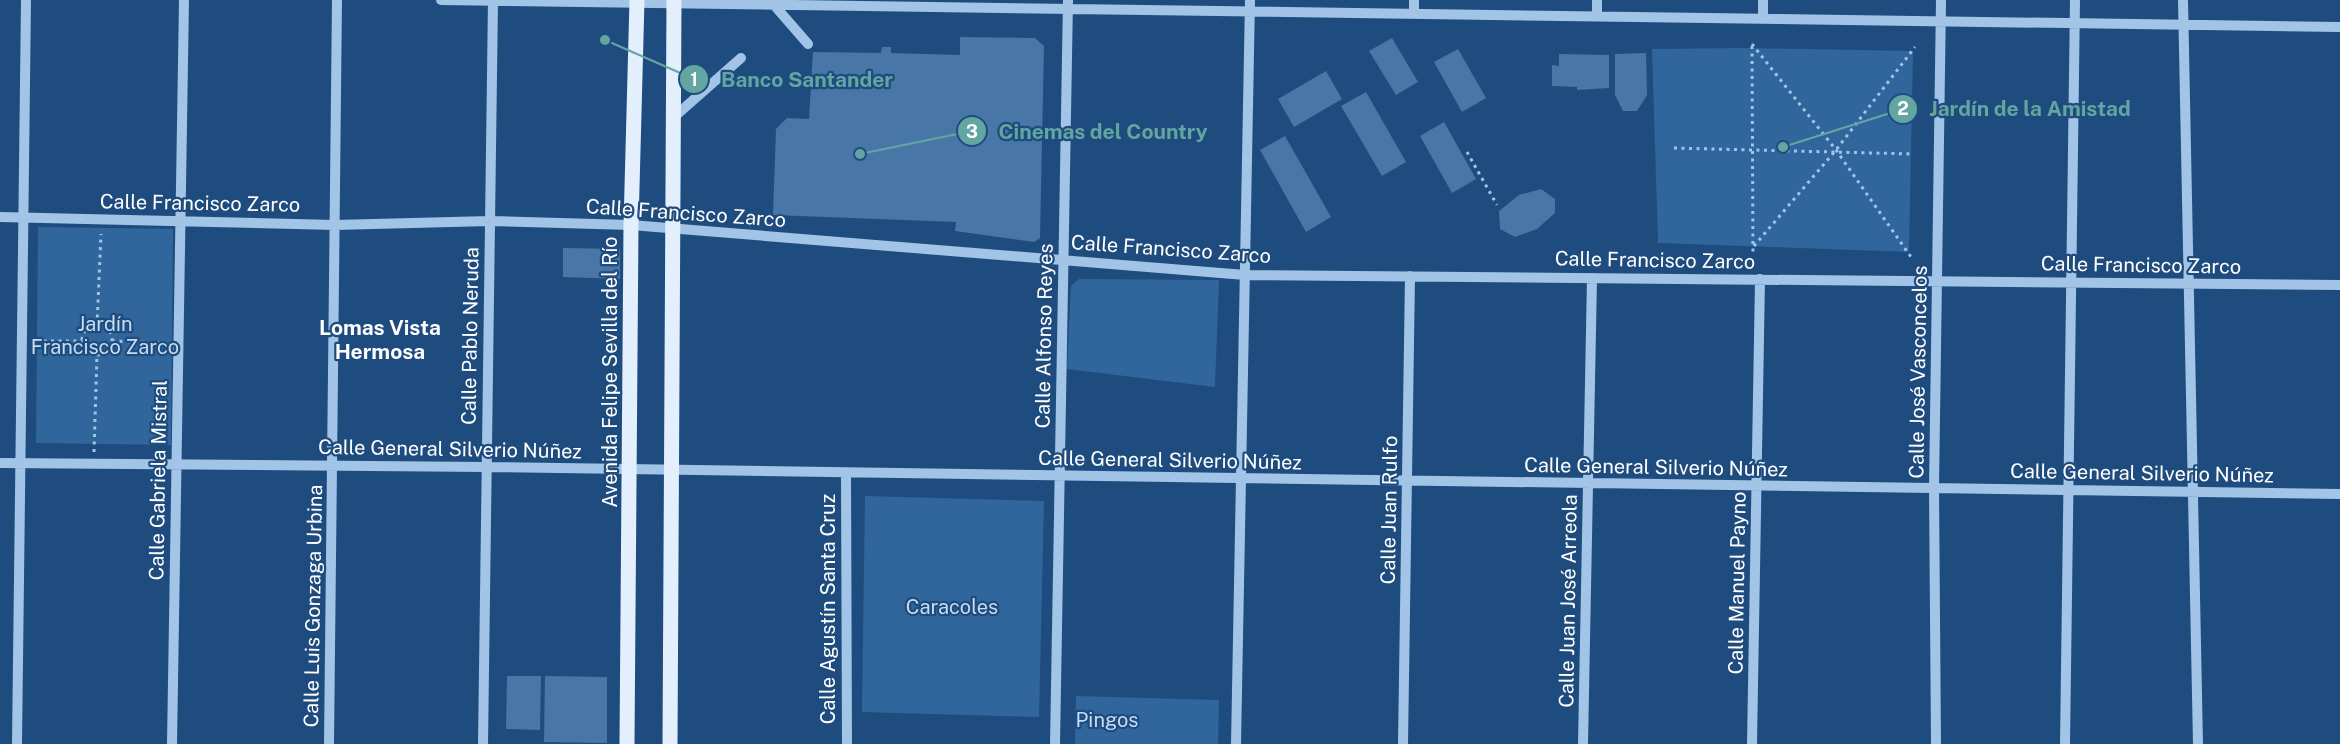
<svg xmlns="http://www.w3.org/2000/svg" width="2340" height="744" font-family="'Public Sans',sans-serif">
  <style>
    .green { fill: #31669c }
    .building { fill: #4776a7 }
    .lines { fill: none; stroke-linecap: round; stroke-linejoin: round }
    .path { stroke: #a2c4e7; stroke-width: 3; stroke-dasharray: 3 4.5; stroke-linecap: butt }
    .minor { stroke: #a2c4e7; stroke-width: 10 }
    .major { stroke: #e4effd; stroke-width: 15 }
    .labels { text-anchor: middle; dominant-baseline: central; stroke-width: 4.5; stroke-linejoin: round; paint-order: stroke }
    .street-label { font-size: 20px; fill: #fff; stroke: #1f4c7e }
    .park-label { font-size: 20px; fill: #c6ddf6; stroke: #1f4c7e }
    .neighbourhood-label { font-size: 21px; font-weight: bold; fill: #fff; stroke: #1f4c7e }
    .leader { fill: none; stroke: #63a6a1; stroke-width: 2 }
    .callout-dot { fill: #63a6a1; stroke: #1f4c7e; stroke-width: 2 }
    .mark-label { font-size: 18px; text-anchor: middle; font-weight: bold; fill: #fff }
    .callout-label { font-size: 21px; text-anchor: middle; font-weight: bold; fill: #63a6a1; stroke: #1f4c7e; stroke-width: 4.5; stroke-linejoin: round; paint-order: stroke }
  </style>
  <rect width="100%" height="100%" fill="#1f4c7e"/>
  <path class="green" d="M1744,48L1913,51L1909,252L1658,243L1652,49Z
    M38,227L173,229L171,445L36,443Z
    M1079,279L1219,280L1215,387L1067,369L1071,286Z
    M865,496L1044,501L1039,717L862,712Z
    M1076,696L1219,700L1218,744H1075Z"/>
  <path class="building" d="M960,37L1035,38L1044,46L1040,238L1034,242L955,231L956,222L773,215L776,129L787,118L809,119L813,52L881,53L882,47H891V53L960,55Z
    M1392,38L1418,82L1396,95L1369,51Z
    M1458,49L1486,98L1462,112L1434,62Z
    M1646,53L1647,95L1637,111H1623L1615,95V54Z
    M1559,54L1609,55V88L1577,90V87L1552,86V65L1559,66Z
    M1326,71L1342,99L1294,127L1278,99Z
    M1366,92L1406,162L1382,176L1341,106Z
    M1444,122L1476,179L1452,193L1420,136Z
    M1285,136L1331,217L1306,232L1260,150Z
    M1541,189L1555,199V213L1537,229L1515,237L1500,229L1499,211L1519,195Z
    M563,248L620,249V279L563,277Z
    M507,676H541L540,730L506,729Z
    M545,676L607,677V743L544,742Z"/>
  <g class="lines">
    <path class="path" d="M1752,44L1836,150L1911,257
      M1752,46L1753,254
      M1674,148L1913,154
      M1467,152L1497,205
      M1754,246L1836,150L1915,47
      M97,325L101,234
      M82 340a15 15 0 1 1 30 0a15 15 0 1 1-30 0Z
      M36,341H82
      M112,341L164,343
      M94,452L97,354"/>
    <path class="minor" d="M441,0L2340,27
      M1597,0V16
      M2183,0L2198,744
      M774,5L808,44
      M1414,14V0
      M1763,19V0
      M674,117L741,58
      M0,217L335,225L490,221L631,225L1245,275L2340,285
      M0,463L486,467L2340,494
      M846,474L847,744
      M17,744L26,0
      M172,744L184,0
      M329,744L337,0
      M483,744L493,0
      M1055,744L1068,0
      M1236,744L1250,0
      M1403,744L1410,276
      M1583,744L1592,278
      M1752,744L1760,279
      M1936,744L1934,488L1941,0
      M2065,744L2075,0"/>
    <path class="major" d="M627,744L631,225L637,0
      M670,744L674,0"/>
  </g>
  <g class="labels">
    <g class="street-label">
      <text transform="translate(200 203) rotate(1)">Calle Francisco Zarco</text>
      <text transform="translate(686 213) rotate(4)">Calle Francisco Zarco</text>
      <text transform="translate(1171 249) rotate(4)">Calle Francisco Zarco</text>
      <text transform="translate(1655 260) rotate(1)">Calle Francisco Zarco</text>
      <text transform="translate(2141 265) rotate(1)">Calle Francisco Zarco</text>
      <text transform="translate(470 336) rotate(-89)">Calle Pablo Neruda</text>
      <text transform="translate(1044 336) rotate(-89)">Calle Alfonso Reyes</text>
      <text transform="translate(610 372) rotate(-90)">Avenida Felipe Sevilla del Río</text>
      <text transform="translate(1918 372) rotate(-89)">Calle José Vasconcelos</text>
      <text transform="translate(450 449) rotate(1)">Calle General Silverio Núñez</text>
      <text transform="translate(1170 460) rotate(1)">Calle General Silverio Núñez</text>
      <text transform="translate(1656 467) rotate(1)">Calle General Silverio Núñez</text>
      <text transform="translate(2142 473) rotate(1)">Calle General Silverio Núñez</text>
      <text transform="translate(158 480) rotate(-89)">Calle Gabriela Mistral</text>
      <text transform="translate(1389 510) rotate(-89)">Calle Juan Rulfo</text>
      <text transform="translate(1737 583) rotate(-89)">Calle Manuel Payno</text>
      <text transform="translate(1568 601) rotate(-89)">Calle Juan José Arreola</text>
      <text transform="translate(313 606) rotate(-89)">Calle Luis Gonzaga Urbina</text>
      <text transform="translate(828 609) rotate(-90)">Calle Agustín Santa Cruz</text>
    </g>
    <g class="park-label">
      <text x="105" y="324">Jardín<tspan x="105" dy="23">Francisco Zarco</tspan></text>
      <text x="952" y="607">Caracoles</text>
      <text x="1107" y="720">Pingos</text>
    </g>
    <g class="neighbourhood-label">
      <text x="380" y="327">Lomas Vista<tspan x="380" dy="24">Hermosa</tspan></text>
    </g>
  </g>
  <path class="leader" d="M605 40L694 79M1783 147L1903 109M860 154L972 131"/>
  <g class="callout-dot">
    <circle cx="605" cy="40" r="6"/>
    <circle cx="1783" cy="147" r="6"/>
    <circle cx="860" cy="154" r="6"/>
    <circle cx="694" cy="79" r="15"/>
    <circle cx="1903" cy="109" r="15"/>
    <circle cx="972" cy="131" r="15"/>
  </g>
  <g class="mark-label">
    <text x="694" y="86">1</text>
    <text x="1903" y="115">2</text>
    <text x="972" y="138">3</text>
  </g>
  <g class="callout-label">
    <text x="807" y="87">Banco Santander</text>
    <text x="2030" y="116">Jardín de la Amistad</text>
    <text x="1103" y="139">Cinemas del Country</text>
  </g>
</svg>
